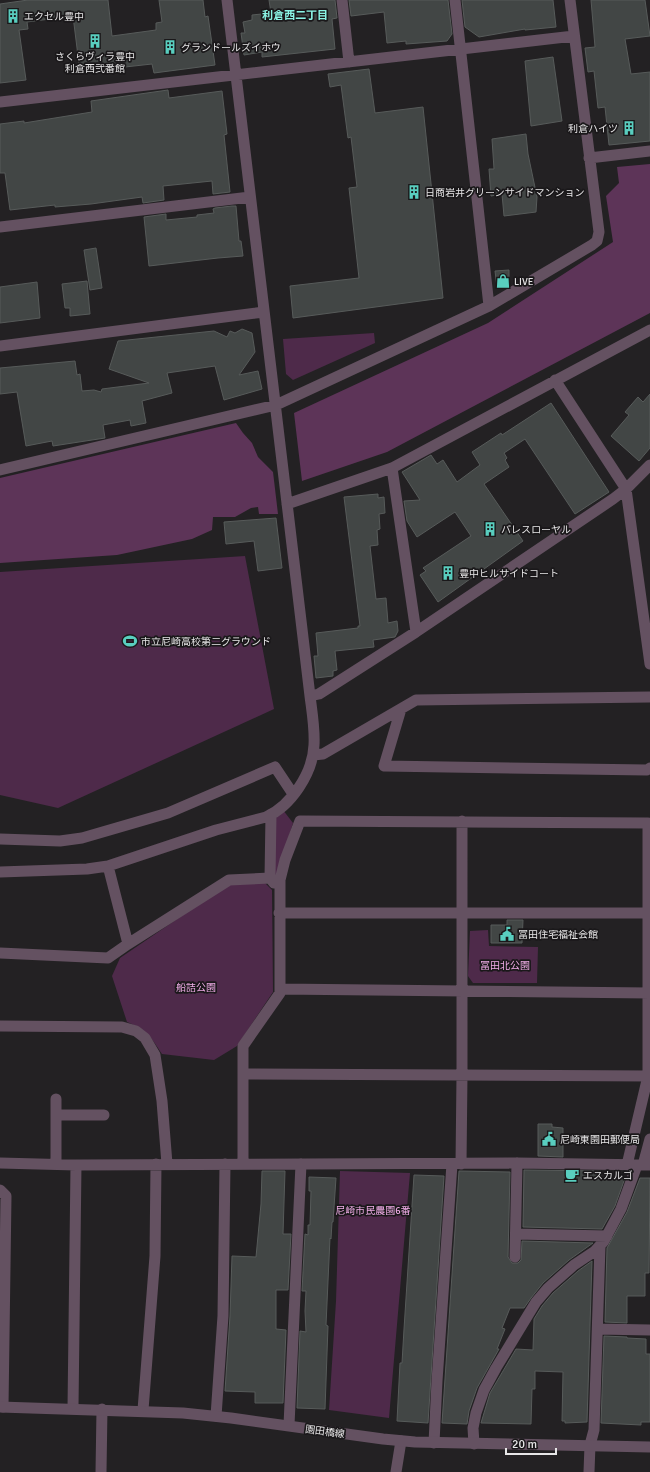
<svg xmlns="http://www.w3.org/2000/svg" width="650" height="1472" font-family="Signika,'Noto Sans JP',sans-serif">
  <rect width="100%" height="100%" fill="#232123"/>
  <path fill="#4e2a4a" d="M374,333L375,343L293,380L286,374L283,339Z
    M245,556L274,709L58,808L0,795V572Z
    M283,810L293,823L277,875L275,876V817Z
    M264,882L272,890L273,992L237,1046L214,1060L162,1054C151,1037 147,1030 127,1022L112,976L120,958L230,883Z
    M488,930L489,946L538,947L537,983H473L468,976L470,931Z
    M340,1171L410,1173L389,1418L329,1410L336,1301Z"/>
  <path fill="#5d3458" d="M650,164V313L387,452L302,481L294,413L488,323L613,242L606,196L619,183L617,167Z
    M236,423L243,433L252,443L258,457L273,472L278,514H259L258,507L251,508L235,517H213L212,530L192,539L117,555L0,563V478Z"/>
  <path fill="#424645" stroke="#575b5a" d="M28,0H108L112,36L156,30V23L162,22L159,0H203L205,17L208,16L215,65L154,73L152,64L80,72L73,16L27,22L28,29L19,30L26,80L0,83V4Z
    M269,0H335L337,18L332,19L335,49L262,57V52L244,55L241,33H245L243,22L252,20V15L271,13Z
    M349,0H448L452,34L447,41L406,44V41L387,43L384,12L351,16Z
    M462,0H553L556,27L525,30V29L479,37L465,27Z
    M591,0H645L650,36L625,39L631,74L650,72V141L609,145L605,107L598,108L594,71L588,72L585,48L595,47Z
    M553,57L562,121L531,126L525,61Z
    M369,69L375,113L423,107L443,298L293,318L290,286L359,278L349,188L357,187L351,137L348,138L341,85L330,87L328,74Z
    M168,90L169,98L222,91L227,134L224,135L230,192L213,194L212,181L163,186L164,200L143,203L142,197L91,204L55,207V205L10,210L5,173H0V124L24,121V123L92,112L91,101Z
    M526,134L528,154L537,197L536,212L504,216L502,194L491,196L489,169H494L492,139Z
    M232,206H236L239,241H241L243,256L218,258L149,266L144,217L166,214V220L197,217V215L214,213L213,209L215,208Z
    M96,248L102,288L90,290L84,250Z
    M509,270V286L497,287L495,271Z
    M87,281L90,314L70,316V308H65L62,284Z
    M37,282L40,318L0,323V287Z
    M242,329L252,333L255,352L239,375L258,371L262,389L224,400L215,366L167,373L172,393L142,401L146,423L131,426L130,420L103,425L105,438L53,446L52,441L26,446L17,392L0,394V368L75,361L77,375L80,374L82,391L94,390L101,392L102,389L149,383L109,369L118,341L214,331L227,337L230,331L235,333Z
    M650,394V448L639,461L611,436L629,415L625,412L638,397L643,402Z
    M551,403L609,492L575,514L525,439L504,453L507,458L505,460L509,467L484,484L523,541L438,602L420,575L426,571L423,568L471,536L455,512L417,537L407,521L404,501L420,500L402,472L431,455L437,464L443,460L457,482L480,465L472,452L501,433L502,435Z
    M378,494V498L384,497L385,513L379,514L380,529L377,530L378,545L370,546L376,599L386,598L388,623L397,621L398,631L395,637L373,640L374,647L335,651L337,670L333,671V676L316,678L314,656H318L316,633L358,628V626H360L344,497Z
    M276,518L282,568L258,571L254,541L226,544L224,522Z
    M507,920H523L522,943H491V925H507Z
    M538,1124H552V1127L563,1128V1157L538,1156Z
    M524,1170L601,1171V1178H625L615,1206L602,1229L523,1227Z
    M262,1171H285L283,1234H291L288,1290H276V1329L286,1330L283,1403H255V1392L225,1391L230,1316L232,1256L256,1257L261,1204Z
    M459,1171L510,1172L508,1257L512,1263H518L521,1260L522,1241L593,1243L569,1260L543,1283L531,1298L524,1308H510L502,1328L505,1329L497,1349H499L477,1388L469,1411L467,1424L442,1423Z
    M414,1175L444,1176L428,1423L397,1421L400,1363H402L404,1329Z
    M309,1177L336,1178L333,1222H332L331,1239L330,1238L326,1325L328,1326L325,1409L297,1408L300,1331L306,1332L305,1311L306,1291H302L305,1234L308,1235V1225H310L311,1191H309Z
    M640,1178H650L649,1273H645V1296H627V1323L605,1322L607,1248L627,1212Z
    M592,1261L587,1422L565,1423V1421H562L563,1372L535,1371V1389H532L531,1424L481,1423L490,1393L516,1349L533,1350L534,1319L542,1306L553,1293L578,1271Z
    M604,1336L627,1337V1338L646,1339V1354H650V1422H641V1425L601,1423Z"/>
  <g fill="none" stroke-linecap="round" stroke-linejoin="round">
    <path stroke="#645161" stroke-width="11" d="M342,0L349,62
      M455,0L489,306
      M0,102L574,36
      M589,158L650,151
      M0,227L250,197
      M0,346L264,312
      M555,380L626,489L650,664
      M392,468L416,632
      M0,470L276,405L489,306L592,245L597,241L599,232L570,0
      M287,504L392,468L650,330
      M310,696L319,694L416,632L613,499L626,489L650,465
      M401,709L384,766L647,770L650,768
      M313,755L323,754L416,700L650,697
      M271,814L270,878L274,883
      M0,839L60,841L82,838L168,813L275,767L293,794
      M0,872L87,869L108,866L216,830L266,817C291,806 313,773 314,745C315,729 312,712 310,696L227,0
      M279,913H650
      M128,944L229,880L270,878
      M0,953L108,958L128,944L108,866
      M280,989L650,993
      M0,1026L122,1027L136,1031L145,1038L155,1055L162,1101L167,1164
      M243,1074L650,1076
      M56,1099V1164
      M56,1115H104
      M0,1163L76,1165L517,1163L650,1165
      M243,1164V1046L280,993V880L285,860L300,821L648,823V1076L627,1165
      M461,1164L462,1075V821
      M643,1165L650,1139
      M0,1190L6,1196L3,1407
      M516,1234L607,1236
      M515,1257L517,1163
      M598,1329L650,1330
      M73,1408L76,1165
      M143,1410L155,1256L156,1164
      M216,1416L223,1316L225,1164
      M289,1425L301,1164
      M434,1443L437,1381L452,1164
      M474,1444L473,1428L476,1413L484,1390L496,1368L536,1302L548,1288L574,1265L595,1251L604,1241L621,1209L637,1165
      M101,1472L102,1409
      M396,1472L401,1441
      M589,1472L590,1445L594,1430L600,1246"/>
    <path stroke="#645161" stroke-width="11" d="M0,1407L183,1413L231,1418L383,1439L415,1442L650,1447"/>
  </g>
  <defs>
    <symbol id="building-bare" viewBox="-9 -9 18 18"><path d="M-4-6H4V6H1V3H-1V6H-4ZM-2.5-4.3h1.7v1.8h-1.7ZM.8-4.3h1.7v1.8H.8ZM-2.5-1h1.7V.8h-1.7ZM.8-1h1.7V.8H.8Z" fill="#59cebf" stroke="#1a181a" stroke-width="2.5" paint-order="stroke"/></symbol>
    <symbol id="shop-bare" viewBox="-9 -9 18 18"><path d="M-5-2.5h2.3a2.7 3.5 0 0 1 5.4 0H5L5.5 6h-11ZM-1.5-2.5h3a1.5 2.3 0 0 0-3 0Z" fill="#59cebf" stroke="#1a181a" stroke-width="2.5" paint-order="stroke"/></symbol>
    <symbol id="stadium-bare" viewBox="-9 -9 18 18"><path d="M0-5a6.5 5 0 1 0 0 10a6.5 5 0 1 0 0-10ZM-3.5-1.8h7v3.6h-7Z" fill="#59cebf" stroke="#1a181a" stroke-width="2.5" paint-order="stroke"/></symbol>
    <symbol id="civic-bare" viewBox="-9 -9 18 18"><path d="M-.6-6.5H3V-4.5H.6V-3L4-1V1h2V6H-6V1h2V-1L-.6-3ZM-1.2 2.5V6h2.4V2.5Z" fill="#59cebf" stroke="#1a181a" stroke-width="2.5" paint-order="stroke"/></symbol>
    <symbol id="cafe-bare" viewBox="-9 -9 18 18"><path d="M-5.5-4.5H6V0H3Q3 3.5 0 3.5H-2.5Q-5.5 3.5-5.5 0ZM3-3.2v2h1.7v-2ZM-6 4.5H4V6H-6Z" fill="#59cebf" stroke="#1a181a" stroke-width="2.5" paint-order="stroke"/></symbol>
  </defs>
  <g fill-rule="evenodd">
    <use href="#building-bare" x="3" y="6" width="20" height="20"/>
    <use href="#building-bare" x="85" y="31" width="20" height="20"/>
    <use href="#building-bare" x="160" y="37" width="20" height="20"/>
    <use href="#building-bare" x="619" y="118" width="20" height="20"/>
    <use href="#building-bare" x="404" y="182" width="20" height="20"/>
    <use href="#shop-bare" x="493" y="271" width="20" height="20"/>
    <use href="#building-bare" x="480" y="519" width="20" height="20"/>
    <use href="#building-bare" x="438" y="563" width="20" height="20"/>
    <use href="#stadium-bare" x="120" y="631" width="20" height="20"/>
    <use href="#civic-bare" x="497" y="924" width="20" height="20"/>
    <use href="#civic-bare" x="539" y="1129" width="20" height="20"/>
    <use href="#cafe-bare" x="562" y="1165" width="20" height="20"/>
  </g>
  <g text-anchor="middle" stroke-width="3.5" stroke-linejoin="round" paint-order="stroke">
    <g font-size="10" fill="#e7e6e7" stroke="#1a181a" text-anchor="start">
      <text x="24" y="20">エクセル豊中</text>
      <text x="181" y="51">グランドールズイホウ</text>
      <text x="95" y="60" text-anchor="middle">さくらヴィラ豊中<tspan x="95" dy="12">利倉西弐番館</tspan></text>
      <text x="618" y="132" text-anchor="end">利倉ハイツ</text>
      <text x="425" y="196">日商岩井グリーンサイドマンション</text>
      <text x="514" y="285">LIVE</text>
      <text x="501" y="533">パレスローヤル</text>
      <text x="459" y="577">豊中ヒルサイドコート</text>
      <text x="141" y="645">市立尼崎高校第二グラウンド</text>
      <text x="518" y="938">冨田住宅福祉会館</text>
      <text x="560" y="1143">尼崎東園田郵便局</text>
      <text x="583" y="1179">エスカルゴ</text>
    </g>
    <g font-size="10" fill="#f0ace7" stroke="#1a181a">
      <text x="505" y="969">冨田北公園</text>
      <text x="196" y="991">船詰公園</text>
      <text x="373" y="1214">尼崎市民農園6番</text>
    </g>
    <g font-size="10" fill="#e7e6e7" stroke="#1a181a">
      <text transform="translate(325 1431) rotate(8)" y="4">園田橋線</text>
    </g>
    <g font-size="11" font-weight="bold" fill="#8bf4e5" stroke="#1a181a">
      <text x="295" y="19">利倉西二丁目</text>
    </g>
  </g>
  <path d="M506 1448v6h50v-6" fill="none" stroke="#e7e6e7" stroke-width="2"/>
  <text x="512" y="1448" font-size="12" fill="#e7e6e7" stroke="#1a181a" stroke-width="3" paint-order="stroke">20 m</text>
</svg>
